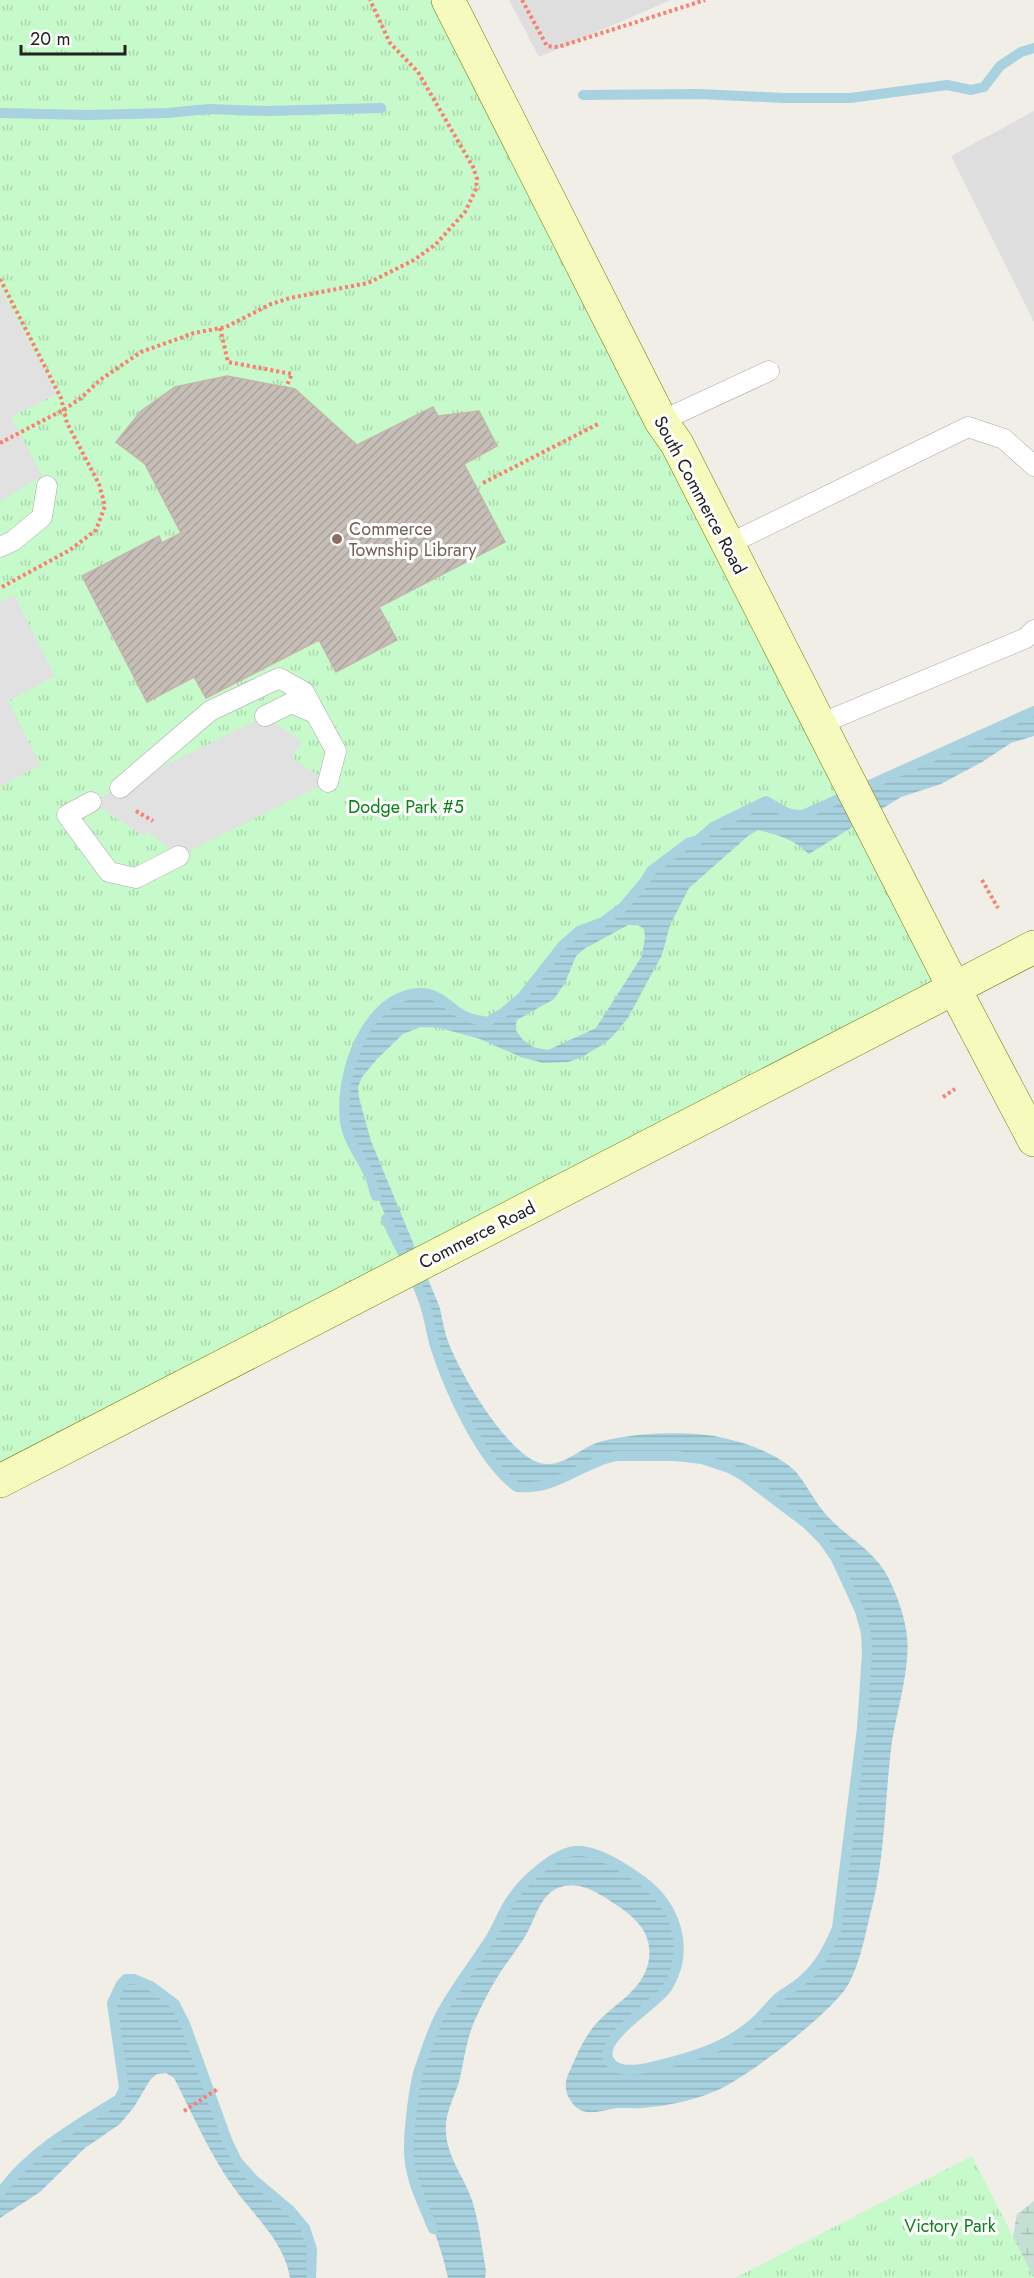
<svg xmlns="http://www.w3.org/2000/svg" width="1034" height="2278" font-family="Jost,sans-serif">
  <defs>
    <pattern id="wetland-marsh" width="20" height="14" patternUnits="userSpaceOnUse" patternTransform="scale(1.5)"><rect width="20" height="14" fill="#c4dfd3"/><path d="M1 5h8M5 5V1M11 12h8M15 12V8" fill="none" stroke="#a8bfb5"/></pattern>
    <pattern id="park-tufts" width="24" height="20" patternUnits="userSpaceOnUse" patternTransform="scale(1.5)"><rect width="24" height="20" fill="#c6faca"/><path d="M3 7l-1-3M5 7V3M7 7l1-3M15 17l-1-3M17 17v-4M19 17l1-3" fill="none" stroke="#aad6ad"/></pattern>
    <pattern id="water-rules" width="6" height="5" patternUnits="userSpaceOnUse" patternTransform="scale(1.5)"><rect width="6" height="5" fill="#a8d2df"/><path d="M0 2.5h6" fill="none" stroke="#90b4bf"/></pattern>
    <pattern id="building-hatch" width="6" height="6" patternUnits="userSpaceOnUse" patternTransform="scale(1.5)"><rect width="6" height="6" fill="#c6beb7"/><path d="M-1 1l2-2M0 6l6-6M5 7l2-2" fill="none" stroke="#aaa39d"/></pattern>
  </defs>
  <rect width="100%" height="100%" fill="#f1eee8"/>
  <path fill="#dfdede" d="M509,0H671L539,57Z
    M1034,111V322L951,156Z"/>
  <path fill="url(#wetland-marsh)" d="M1034,2201V2278L1010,2252L1017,2214Z"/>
  <path fill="url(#park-tufts)" d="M0,0H441L947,987L0,1473Z
    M972,2156L1034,2278H735Z"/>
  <path fill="#e1e1e1" d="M0,287L57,394L11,417L42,476L0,501Z
    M14,595L55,676L8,701L41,765L0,787V602Z
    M265,716L302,742L291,757L328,782L179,856L148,832L144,836L91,802Z"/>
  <path fill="url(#water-rules)" fill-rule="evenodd" d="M1034,711V736L1011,743L982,762L941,784L901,797L809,854C794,839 777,835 758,830L748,836L689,888L670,925L662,955L645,986L628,1018L612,1037L602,1045L580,1058L568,1062L543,1063L521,1057L480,1039L440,1028L421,1027L403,1034L377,1059L362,1077L358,1087L359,1098L371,1141L440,1308C442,1318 444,1329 447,1339C459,1372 504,1449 537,1462C559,1470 575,1452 594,1444C621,1434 668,1432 697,1434C727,1436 771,1449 793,1469C802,1477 814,1500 823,1511C843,1536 873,1548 888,1577C897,1595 905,1617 907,1636C911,1667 895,1717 891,1749C885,1800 885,1853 873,1903C866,1929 862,1959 849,1983C835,2011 743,2081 713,2092C692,2101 665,2106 642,2108C632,2109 621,2107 611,2109C593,2113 578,2117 568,2096C563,2084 567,2077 572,2066C577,2054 583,2041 591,2030C609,2005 644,1993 649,1959C652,1935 639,1921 621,1908C604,1897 585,1882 564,1886C541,1891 537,1915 527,1933C519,1948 507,1961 498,1976C489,1990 481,2007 474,2022C466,2041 464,2062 459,2082C454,2098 444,2116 446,2132C447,2157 464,2177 472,2200C479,2222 482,2247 486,2271L485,2278H448C444,2260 439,2243 432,2226C421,2199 407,2175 409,2144C410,2124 413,2088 420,2069C432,2033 445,2005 466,1972C473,1960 484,1950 491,1937C498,1925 503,1910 511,1899C532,1873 565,1840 601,1857C629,1870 671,1894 678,1927C680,1937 678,1945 677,1954C676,1967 673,1979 666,1990C655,2005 580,2051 618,2068C630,2074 648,2068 660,2065C690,2057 725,2047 749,2027C761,2018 769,2006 780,1997C812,1972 821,1967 837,1928L862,1728L867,1653L866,1633L860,1611L835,1557L823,1540L807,1525L745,1477L729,1468L702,1459L675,1456H616C582,1462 557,1491 517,1487C481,1462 448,1388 436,1347C429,1325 425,1303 416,1282C411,1269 404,1257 398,1245C388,1223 379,1200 370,1178C365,1165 356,1154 351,1142C336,1105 349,1061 367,1028C378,1009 399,993 422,993C438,993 448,1007 461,1014C468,1019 479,1020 487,1022L503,1013L522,997L562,946L579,931L603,922L623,907L645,881L651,871L688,843L698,840L713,827L766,801C779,808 790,818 805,814ZM628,925H638L644,929L645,937L642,956L596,1028L548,1050L533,1047L523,1040L515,1029L517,1020L554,999L565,983L576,956L584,949Z
    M126,1979H134L151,1986L175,2004L185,2024L227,2140L237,2161L253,2179L290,2210L305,2228L312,2249L311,2278H290C284,2241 255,2217 234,2188C210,2155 193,2115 174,2078L166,2073L157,2074L150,2080L134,2107L120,2124L85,2148L40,2192L0,2218V2193C30,2151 76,2126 119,2099L124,2088L112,2003L121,1984Z"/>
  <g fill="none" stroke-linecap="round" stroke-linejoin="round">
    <path stroke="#a8d2df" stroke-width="10" d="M583,95L698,94L784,98H850L947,85L971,90L984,87L1000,66L1021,52L1034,48
      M0,113L88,115L167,113L209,109L266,111L381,108
      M376,1196C374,1191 373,1185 371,1179C363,1159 348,1143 345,1121C339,1075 366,994 421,993C438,993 448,1006 461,1014C468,1019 479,1020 487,1022L503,1013L522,997L562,946L579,931L603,922L623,907L645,881L651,871L688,843L698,840L713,827L766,801C779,808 790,818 805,814L1034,711
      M386,1219C399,1247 414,1273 424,1302C429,1316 431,1332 435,1346C448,1387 481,1462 517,1487C557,1491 582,1462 616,1456H675L702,1459L729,1468L745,1477L807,1524L823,1540L835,1557L860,1611L866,1633L867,1653L862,1728L837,1928C829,1947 820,1965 804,1979C797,1986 787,1991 779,1997C769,2006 761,2018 750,2026C723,2049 685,2059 651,2067C638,2070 616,2074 609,2060C597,2038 656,2005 667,1988C691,1950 676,1905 641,1880C624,1868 603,1854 582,1851C557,1848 521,1883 509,1903C502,1914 497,1928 490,1939C474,1964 456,1986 442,2012C432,2029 426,2051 419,2070C414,2085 409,2129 409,2146C408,2177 422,2201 433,2229
      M0,2193C30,2151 76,2126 119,2099L124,2088L112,2003L121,1984L126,1979H134L151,1986L175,2004L185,2024L227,2140L237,2161L253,2179L290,2210L305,2228L312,2249L311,2278"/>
  </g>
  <path fill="url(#building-hatch)" stroke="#c3b5aa" stroke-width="1.5" d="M227,376L295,389L357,445L433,407L438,416L479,411L497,446L464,464L505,542L379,607L397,640L336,672L319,640L206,698L194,677L147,702L82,576L159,536L162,543L181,533L145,464L116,442L141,411L175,387Z"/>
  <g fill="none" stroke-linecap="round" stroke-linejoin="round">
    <defs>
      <path id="lane" d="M661,421L769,371
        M727,545L968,427L1004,439L1034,466
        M0,547L13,541L42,517L47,486
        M265,716L291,703L315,713
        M820,724L1026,638L1034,630
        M120,788L210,711L279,678L304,692L336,751L328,782
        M91,802L67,815L109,872L136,878L179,856"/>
      <path id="secondary" d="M448,0L661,421L677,444L954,988L1034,1140
        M0,1481L1034,947"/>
    </defs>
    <use href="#lane" stroke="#a8a8a8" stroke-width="21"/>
    <use href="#secondary" stroke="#6e7c04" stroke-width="34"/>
    <path stroke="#fb7e6f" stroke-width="4" stroke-dasharray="3 3" stroke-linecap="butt" d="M522,0L547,46L558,47L705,0
      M0,279L61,398L67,423L99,484L105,506L96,530L70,550L0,588
      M220,328L228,362L292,374L286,387
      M0,443L65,409L81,398L100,380L141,352L194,333L226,327L271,304L290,298L368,283L414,260L436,244L465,212L476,189L477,179L473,167L418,72L390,43L370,0
      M483,483L598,424
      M136,811L153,821
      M982,880L998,908
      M943,1097L955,1089
      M184,2111L219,2088"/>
    <use href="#lane" stroke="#fff" stroke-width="20"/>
    <use href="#secondary" stroke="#f7fabd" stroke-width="33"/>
  </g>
  <circle fill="#8d6e63" stroke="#fff" stroke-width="2" cx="337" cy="539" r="6"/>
  <g text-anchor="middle" stroke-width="6" stroke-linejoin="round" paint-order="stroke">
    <g font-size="18" fill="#212121" stroke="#fff">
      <text transform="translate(700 495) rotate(62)" y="6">South Commerce Road</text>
      <text transform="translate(477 1235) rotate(-27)" y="6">Commerce Road</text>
    </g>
    <g font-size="18" fill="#785e54" stroke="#fff" text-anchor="start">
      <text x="349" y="535">Commerce<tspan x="349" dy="21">Township Library</tspan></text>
    </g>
    <g font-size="18" fill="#0b8316" stroke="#fff">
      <text x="406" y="813">Dodge Park #5</text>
      <text x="950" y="2232">Victory Park</text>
    </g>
  </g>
  <path d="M21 45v9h104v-9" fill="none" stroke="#212121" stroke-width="3"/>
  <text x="30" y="45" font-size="18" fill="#212121" stroke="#ffffff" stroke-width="4.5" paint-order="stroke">20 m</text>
</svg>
